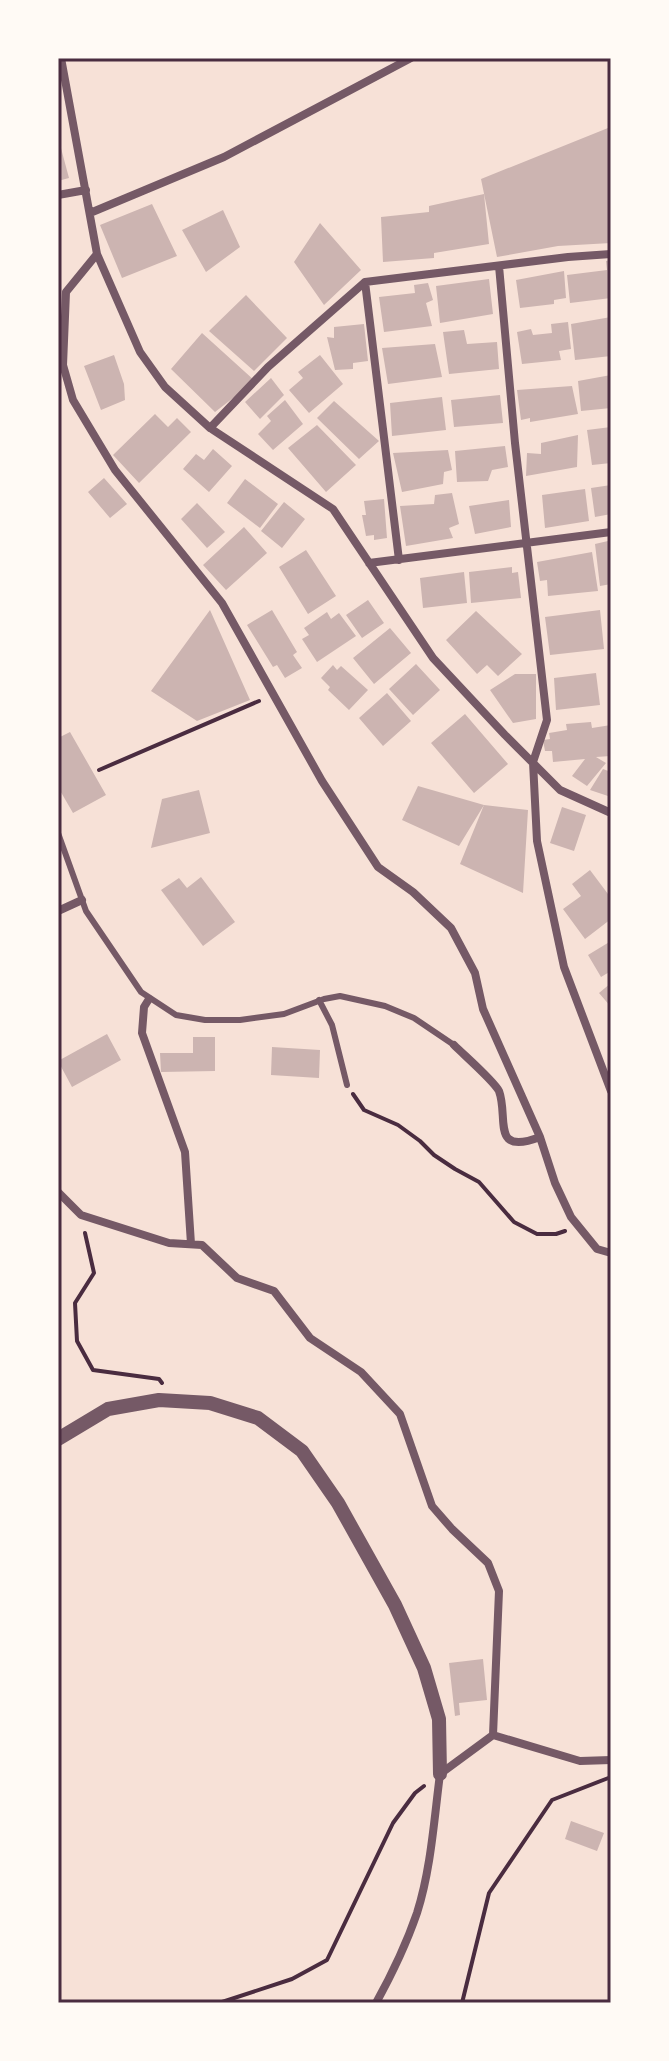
<svg xmlns="http://www.w3.org/2000/svg" width="669" height="2061" font-family="Signika,sans-serif">
  <rect width="100%" height="100%" fill="#f7e1d7"/>
  <path fill="#ccb4b1" d="M608,128L611,145V243L558,246L497,257L481,179Z
    M58,137L69,178L58,181Z
    M484,194L489,244L434,253V258L383,262L381,217L429,212V206Z
    M152,204L177,256L122,278L100,225Z
    M223,210L240,247L206,272L182,230Z
    M320,223L361,270L324,305L294,262Z
    M611,260V298L570,303L567,275L607,270L606,261Z
    M564,271L566,298L554,300V304L520,308L516,280Z
    M489,279L493,314L440,323L436,286Z
    M428,283L433,300L426,303L432,326L384,332L379,297L415,293L414,285Z
    M246,295L287,338L254,371L209,331Z
    M611,317V356L575,360L571,324Z
    M568,322L571,349L559,351L561,360L522,364L517,332L531,329L533,335L552,333L551,324Z
    M364,324L368,361L353,363V369L335,370L327,337L334,338V327Z
    M464,330L467,344L497,342L499,369L449,374L443,332Z
    M202,333L255,381L215,412L171,369Z
    M435,344L442,377L388,384L382,348Z
    M114,355L124,384L125,400L101,410L84,366Z
    M320,355L343,384L309,413L289,390L303,378L298,372Z
    M611,375V408L581,411L578,381Z
    M271,378L284,395L260,419L245,402Z
    M572,386L578,414L530,422V418L521,420L517,390Z
    M500,395L503,423L454,427L451,400Z
    M442,397L446,430L392,436L390,403Z
    M285,400L303,424L273,450L258,434L271,421L267,416Z
    M334,401L379,441L359,459L317,418Z
    M155,414L168,427L177,418L191,432L139,483L113,455Z
    M317,425L356,465L326,492L288,448Z
    M611,427V463L592,465L587,430Z
    M578,435L577,467L526,476L527,453L541,454V443Z
    M505,446L508,467L492,470L488,481L457,482L455,451Z
    M213,449L232,466L209,492L183,469L196,454L204,460Z
    M448,450L452,470L444,472L443,484L402,492L393,453Z
    M104,478L127,504L110,518L88,492Z
    M245,479L278,504L260,528L227,503Z
    M611,485V514L595,517L591,488Z
    M585,489L589,521L545,528L542,495Z
    M452,493L459,524L449,528L453,538L406,546L400,506L434,504L435,495Z
    M384,499L387,538L374,540V535L366,536L362,515H366L364,501Z
    M509,500L511,527L475,534L469,506Z
    M284,502L305,519L282,548L261,531Z
    M197,503L225,532L207,548L181,519Z
    M244,527L267,553L226,590L203,565Z
    M608,541L611,557V584L600,586L595,544Z
    M306,550L336,596L308,614L279,567Z
    M592,552L598,591L548,596L547,580L540,581L537,562Z
    M512,567V573L518,572L521,598L471,603L469,572Z
    M464,572L467,603L423,608L420,578Z
    M368,600L384,623L362,638L346,615Z
    M210,610L250,700L197,721L151,691Z
    M272,610L297,652L293,655L302,668L285,678L277,665L273,667L247,625Z
    M600,610L604,649L550,655L545,617Z
    M476,611L522,654L498,676L487,665L477,674L446,640Z
    M327,612L331,619L339,613L356,636L317,662L302,639L309,635L304,628Z
    M390,628L411,653L374,684L353,658Z
    M416,664L440,690L413,715L389,689Z
    M333,665L337,670L341,666L368,690L349,710L328,690L330,687L321,678Z
    M596,673L600,705L556,710L554,678Z
    M515,674H536V719L513,723L490,690Z
    M387,693L411,721L383,746L359,718Z
    M465,714L508,764L474,793L431,743Z
    M591,722L592,728L611,725V756L596,757L606,763L587,786L572,776L585,759L553,762L552,751H545L543,740L550,739L549,733L567,730L566,724Z
    M70,732L106,795L73,813L58,787V738Z
    M603,769L611,772V797L590,790Z
    M418,786L484,805L459,846L402,820Z
    M199,790L210,833L151,848L162,799Z
    M484,805L528,810L523,893L460,864Z
    M562,807L586,815L574,851L550,843Z
    M590,870L611,898V919L585,939L563,909L581,896L572,884Z
    M201,877L235,922L203,946L161,890L179,878L187,888Z
    M611,941V971L601,977L588,955Z
    M611,983V1007L599,993Z
    M107,1034L121,1060L72,1087L58,1061Z
    M193,1037H215V1071L161,1072L160,1053H193Z
    M272,1047L320,1050L319,1078L271,1075Z
    M483,1659L487,1700L459,1703L460,1715L455,1716L449,1663Z
    M571,1821L604,1833L597,1851L565,1839Z"/>
  <g fill="none" stroke-linecap="round" stroke-linejoin="round">
    <path stroke="#4a2c40" stroke-width="4" d="M99,770L259,701
      M353,1094L364,1110L398,1125L420,1141L434,1155L455,1169L479,1182L514,1222L537,1234H556L565,1231
      M85,1233L94,1273L75,1303L77,1341L93,1370L159,1379L162,1383
      M219,2003L292,1979L327,1960L393,1823L415,1793L424,1786
      M462,2003L489,1893L552,1800L611,1777"/>
    <path stroke="#755966" stroke-width="6" d="M58,833L86,911L141,992L176,1015L205,1020H240L284,1014L324,999L340,996L385,1006L414,1018L454,1045
      M319,1000L332,1025L347,1085"/>
    <path stroke="#755966" stroke-width="8" d="M61,58L97,254L140,352L165,387L210,428L333,509L433,658L505,735L560,790L611,813
      M58,195L86,190
      M90,213L224,157L411,58
      M97,254L66,292L63,365L73,400L115,470L222,603L322,781L378,867L413,892L451,928L475,973L483,1009L540,1137L555,1183L571,1217L597,1249L611,1253
      M499,266L515,443L547,720L533,762L537,841L564,967L611,1091
      M365,282L399,560
      M210,428L268,367L365,282L568,257L611,254
      M369,563L611,532
      M58,911L82,900
      M149,999L144,1007L142,1033L185,1152L191,1244
      M454,1045C464,1055 494,1081 499,1091C509,1118 490,1156 540,1137
      M58,1192L81,1215L169,1243L202,1245L237,1278L274,1291L310,1338L361,1372L400,1414L432,1506L452,1529L488,1563L499,1591L493,1735
      M493,1735L580,1761L611,1760
      M376,2003C392,1974 406,1945 417,1913C431,1869 434,1820 440,1774L493,1735"/>
    <path stroke="#755966" stroke-width="14" d="M58,1439L108,1409L159,1400L210,1403L258,1418L302,1451L338,1503L395,1605L424,1668L439,1719L440,1774"/>
  </g>
  <rect width="669" height="2061" fill="none" stroke="#fffaf5" stroke-width="120"/>
  <rect x="60" y="60" width="549" height="1941" fill="none" stroke="#4a2c40" stroke-width="3"/>
</svg>
